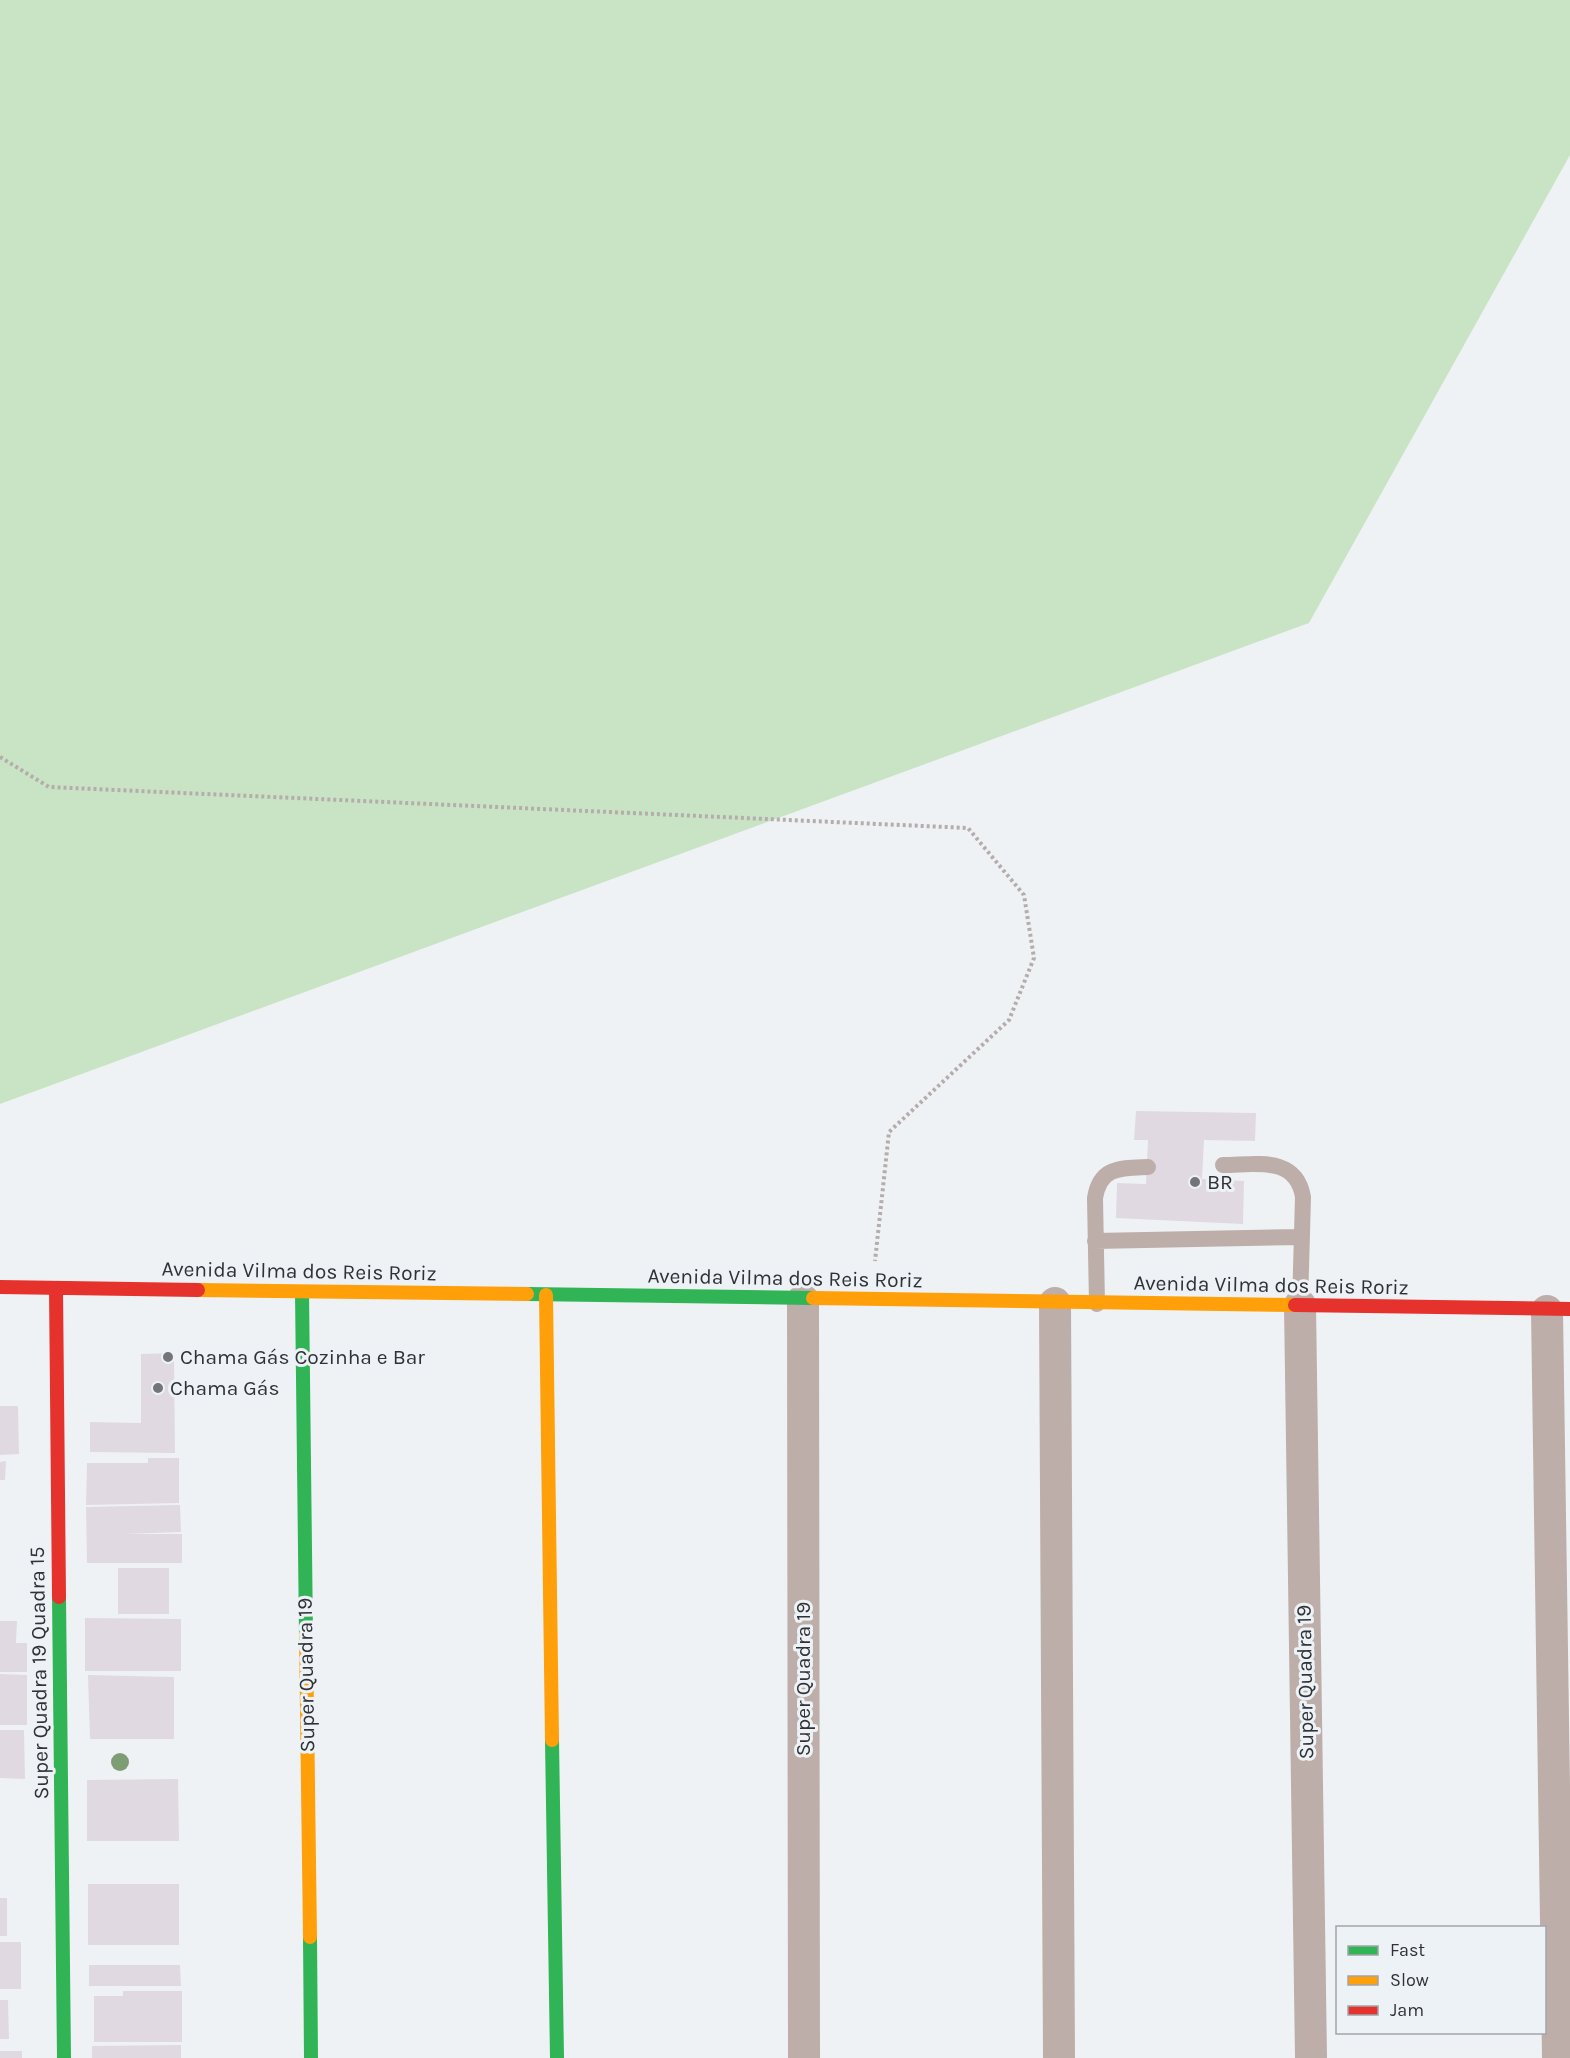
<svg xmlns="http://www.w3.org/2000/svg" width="1570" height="2058" font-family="Karla,sans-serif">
  <rect width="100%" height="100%" fill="#eff2f5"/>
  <path fill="#c9e4c5" d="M0,0H1570V155L1309,623L0,1104Z"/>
  <path fill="#e1d9e1" d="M1136,1111L1256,1113L1255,1141L1204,1140L1202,1179L1244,1181L1243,1224L1116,1218L1117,1183L1146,1184L1148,1140H1134Z
    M174,1353L175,1453L90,1452V1422L141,1423V1354Z
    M0,1406H18L19,1454L0,1455Z
    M148,1458H179V1503L86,1505L87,1463H148Z
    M6,1461L5,1480H0V1462Z
    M180,1505L181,1532L124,1534H182V1563H87L86,1507Z
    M118,1568H169V1614H118Z
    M85,1618L181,1619V1671H85Z
    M0,1621H17L16,1643H27V1672H0Z
    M0,1674L27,1675V1725H0Z
    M88,1675L174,1677V1739H90Z
    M0,1730H24L25,1779L0,1778Z
    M178,1779L179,1841H87V1780Z
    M88,1884H179V1945H88Z
    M0,1898H7V1936H0Z
    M0,1942H21V1989H0Z
    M89,1965H180L181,1986H89Z
    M123,1991H182V2042H94V1996H123Z
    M0,2000H8L9,2039H0Z
    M181,2045V2058H92V2046Z
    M0,2051H22V2058H0Z"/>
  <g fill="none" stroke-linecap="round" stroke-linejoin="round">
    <path stroke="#b5adac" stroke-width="4" stroke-dasharray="3 3" stroke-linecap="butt" d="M0,757L49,787L968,828L1024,895L1034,958L1009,1020L889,1132L875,1261"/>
    <path stroke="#bdaeaa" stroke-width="16" d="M1223,1165C1255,1165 1296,1155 1303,1197L1300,1305
      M1095,1241L1302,1237
      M1097,1304L1095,1198C1100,1166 1122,1168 1148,1167"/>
    <path stroke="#bdaeaa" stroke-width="32" d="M803,1300L804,2058
      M1055,1303L1059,2058
      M1300,1305L1311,2058
      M1547,1311L1558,2058"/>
    <path stroke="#30b455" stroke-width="14" d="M302,1292L306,1635
      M527,1294L813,1298
      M59,1597L64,2058
      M552,1740L557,2058
      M310,1937L311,2058"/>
    <path stroke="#ff9f0a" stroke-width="14" d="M198,1290L527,1294
      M546,1295L552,1740
      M813,1298L1295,1305
      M306,1635L310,1937"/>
    <path stroke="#e5322d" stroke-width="14" d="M0,1287L198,1290
      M56,1288L59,1597
      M1295,1305L1570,1309"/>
  </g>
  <circle fill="#7e9d75" cx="120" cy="1762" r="9"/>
  <g fill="#737578" stroke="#edf2f7" stroke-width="2">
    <circle cx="1195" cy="1182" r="6"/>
    <circle cx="168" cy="1357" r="6"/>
    <circle cx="158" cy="1388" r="6"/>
  </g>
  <g text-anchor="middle" stroke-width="6" stroke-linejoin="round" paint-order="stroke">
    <g font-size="21" fill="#303234" stroke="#edf2f7" text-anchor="start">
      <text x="1207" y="1189">BR</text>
      <text x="180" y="1364">Chama Gás Cozinha e Bar</text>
      <text x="170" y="1395">Chama Gás</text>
    </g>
    <g font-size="21" fill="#303234" stroke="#edf2f7">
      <text transform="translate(299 1271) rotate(1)" y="7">Avenida Vilma dos Reis Roriz</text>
      <text transform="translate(785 1278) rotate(1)" y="7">Avenida Vilma dos Reis Roriz</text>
      <text transform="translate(1271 1285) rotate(1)" y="7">Avenida Vilma dos Reis Roriz</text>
      <text transform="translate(39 1673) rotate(-91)" y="7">Super Quadra 19 Quadra 15</text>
      <text transform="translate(306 1675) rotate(-91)" y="7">Super Quadra 19</text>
      <text transform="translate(803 1679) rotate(-90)" y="7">Super Quadra 19</text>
      <text transform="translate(1305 1682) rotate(-91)" y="7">Super Quadra 19</text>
    </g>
  </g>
  <rect x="1336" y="1926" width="210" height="108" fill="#edf2f7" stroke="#a1a5a9" stroke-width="1.5"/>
  <rect x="1348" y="1946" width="30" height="9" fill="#30b455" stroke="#a1a5a9" stroke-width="1.5"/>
  <text x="1390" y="1956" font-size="18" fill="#303234">Fast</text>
  <rect x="1348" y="1976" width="30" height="9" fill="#ff9f0a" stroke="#a1a5a9" stroke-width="1.5"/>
  <text x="1390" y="1986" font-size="18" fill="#303234">Slow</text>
  <rect x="1348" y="2006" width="30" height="9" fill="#e5322d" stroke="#a1a5a9" stroke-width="1.5"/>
  <text x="1390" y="2016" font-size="18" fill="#303234">Jam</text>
</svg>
